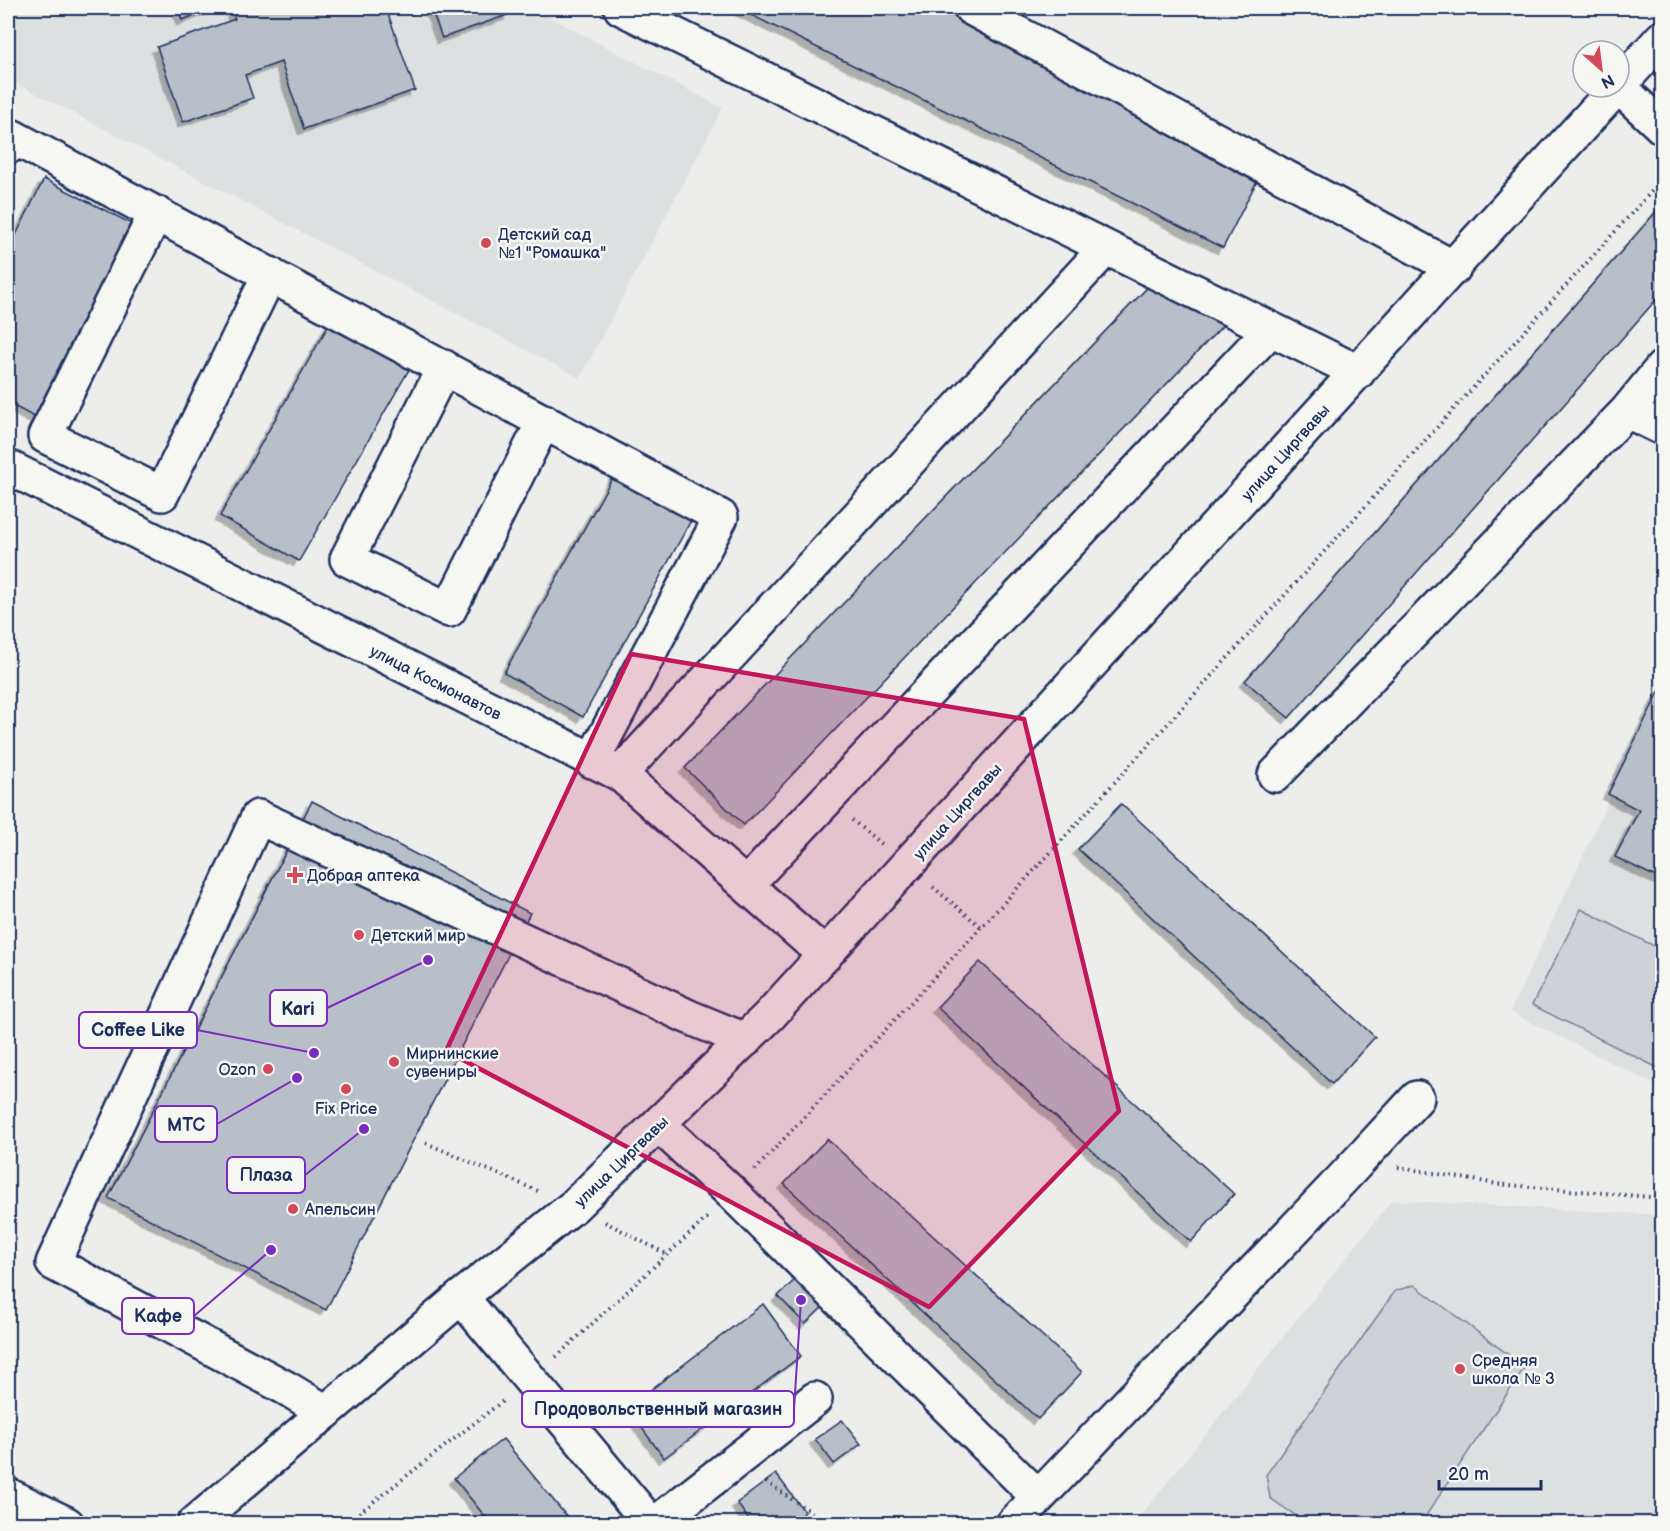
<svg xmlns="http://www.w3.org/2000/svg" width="1670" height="1531" font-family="'Balsamiq Sans',sans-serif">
  <defs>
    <filter id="shadow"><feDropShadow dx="-5.5" dy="5.5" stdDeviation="0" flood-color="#0004"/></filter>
  </defs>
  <rect width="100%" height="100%" fill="#edeeec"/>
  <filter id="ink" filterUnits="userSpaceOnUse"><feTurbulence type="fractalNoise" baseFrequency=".0167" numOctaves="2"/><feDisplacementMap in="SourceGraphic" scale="12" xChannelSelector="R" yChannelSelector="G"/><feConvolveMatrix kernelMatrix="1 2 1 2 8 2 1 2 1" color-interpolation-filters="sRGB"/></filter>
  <g filter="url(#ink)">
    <path fill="#dde0e1" d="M8,8H532L723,108L580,378L8,79Z
      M1662,686V1088L1510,1012Z
      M1392,1200L1662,1215V1523L1134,1524Z"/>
    <path fill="#ced2d7" stroke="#74809a" stroke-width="1.5" d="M1581,909L1662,950V1070L1532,1005Z
      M1414,1285L1525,1367L1421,1523H1307L1270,1498L1266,1475L1395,1291Z"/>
    <path fill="#b9bfc8" stroke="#1b2f5e" stroke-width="1.5" filter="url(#shadow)" d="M178,8H214L182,20Z
      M231,8H386L415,90L304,129L281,62L245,75L253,98L183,122L157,47L235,19Z
      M431,8H508L510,14L442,38Z
      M737,8H948L1265,165L1223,248Z
      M44,179L136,226L38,419L8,403V251Z
      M1662,205V293L1289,718L1245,681Z
      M1170,264L1228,320L744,825L685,768Z
      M331,321L411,366L299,561L220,516Z
      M615,473L694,515L583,717L504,673Z
      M1662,686V880L1615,857L1639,810L1608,794Z
      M312,801L530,913L326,1310L108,1198Z
      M1121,804L1375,1037L1332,1084L1078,849Z
      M980,962L1234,1194L1191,1242L937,1007Z
      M827,1139L1082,1372L1038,1419L784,1184Z
      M801,1274L828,1302L805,1324L778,1296Z
      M763,1304L801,1356L664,1458L627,1408Z
      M842,1420L861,1444L834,1464L815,1439Z
      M503,1439L573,1524H491L454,1478Z
      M776,1474L805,1512L789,1524H752L737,1503Z"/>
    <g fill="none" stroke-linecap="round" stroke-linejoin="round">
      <defs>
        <path id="minor" d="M621,8L1358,372
          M971,8L1454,268
          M1619,87L1662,127
          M8,147L13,137L721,517L592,761
          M156,213L45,436L162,494L270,274
          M444,367L347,559L449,610L544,421
          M1662,368L1627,411L1662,428
          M8,467L620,774L825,955
          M620,774L1106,248
          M1275,775L1627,411
          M746,885L1271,329
          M659,1125L733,1194L1038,1497
          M461,1297L651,1524
          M326,1412L286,1388L53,1263L258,817L689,1017L745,1040
          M8,1495L67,1524
          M655,1524L815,1399
          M1013,1524L1343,1178L1417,1098"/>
        <path id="major" d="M194,1524L461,1297L574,1206L769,1016L1662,38"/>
      </defs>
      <use href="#minor" stroke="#1b2f5e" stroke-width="38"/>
      <use href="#major" stroke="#1b2f5e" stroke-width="38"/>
      <path stroke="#1b2f5e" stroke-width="4" stroke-dasharray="1.5 4.5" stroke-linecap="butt" d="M852,820L881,844
        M933,887L981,927
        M426,1143L538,1191
        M1398,1167L1497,1184L1662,1198
        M755,1170L1053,850L1662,180
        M605,1222L668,1255
        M556,1357L709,1216
        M766,1482L829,1524
        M345,1524L504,1400"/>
      <use href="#minor" stroke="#f6f6f2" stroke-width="33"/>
      <use href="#major" stroke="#f6f6f2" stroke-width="33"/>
    </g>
  </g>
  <path fill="#c2185b" fill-opacity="0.2" stroke="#c2185b" stroke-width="4.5" stroke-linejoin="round" d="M631,654L1024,719L1119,1111L929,1307L446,1051Z"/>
  <g fill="#d1495b" stroke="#f6f6f2" stroke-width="2">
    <circle cx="486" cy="243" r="6"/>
    <path d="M292 866h6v6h6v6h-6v6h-6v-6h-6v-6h6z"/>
    <circle cx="359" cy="935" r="6"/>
    <circle cx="394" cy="1062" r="6"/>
    <circle cx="268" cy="1069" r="6"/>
    <circle cx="346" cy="1089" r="6"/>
    <circle cx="293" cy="1209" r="6"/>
    <circle cx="1460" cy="1369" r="6"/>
  </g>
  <g text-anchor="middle" stroke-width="5" stroke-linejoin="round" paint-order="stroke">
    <g font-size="16" fill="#1b2f5e" stroke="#f6f6f2" text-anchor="start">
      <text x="498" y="240">Детский сад<tspan x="498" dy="18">№1 "Ромашка"</tspan></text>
      <text x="307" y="881">Добрая аптека</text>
      <text x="371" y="941">Детский мир</text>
      <text x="406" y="1059">Мирнинские<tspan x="406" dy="18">сувениры</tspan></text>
      <text x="256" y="1075" text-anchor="end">Ozon</text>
      <text x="346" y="1114" text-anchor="middle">Fix Price</text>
      <text x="305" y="1215">Апельсин</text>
      <text x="1472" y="1366">Средняя<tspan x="1472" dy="18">школа № 3</tspan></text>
    </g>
    <g font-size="16" fill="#1b2f5e" stroke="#f6f6f2">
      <text transform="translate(1285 452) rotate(-48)" y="6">улица Циргвавы</text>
      <text transform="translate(436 682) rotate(27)" y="6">улица Космонавтов</text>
      <text transform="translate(957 811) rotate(-48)" y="6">улица Циргвавы</text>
      <text transform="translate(621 1161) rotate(-44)" y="6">улица Циргвавы</text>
    </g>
  </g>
  <path fill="none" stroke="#7b2cbf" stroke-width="2" d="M428 960L327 1008M314 1053L197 1030M297 1078L217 1124M364 1129L305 1175M271 1250L194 1316M801 1300L794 1409"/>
  <g fill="#7b2cbf" stroke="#f6f6f2" stroke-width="2">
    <circle cx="428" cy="960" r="6"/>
    <circle cx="314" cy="1053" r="6"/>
    <circle cx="297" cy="1078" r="6"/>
    <circle cx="364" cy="1129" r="6"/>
    <circle cx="271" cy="1250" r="6"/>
    <circle cx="801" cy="1300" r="6"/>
  </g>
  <g fill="#f6f6f2" stroke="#7b2cbf" stroke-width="2">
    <rect x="270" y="990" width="57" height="36" rx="6"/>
    <rect x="79" y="1012" width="118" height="36" rx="6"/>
    <rect x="155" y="1106" width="62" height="36" rx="6"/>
    <rect x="227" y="1157" width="78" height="36" rx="6"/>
    <rect x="122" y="1298" width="72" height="36" rx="6"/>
    <rect x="522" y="1391" width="272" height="36" rx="6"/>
  </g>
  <g font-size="18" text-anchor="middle" font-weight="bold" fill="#1b2f5e">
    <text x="298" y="1015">Kari</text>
    <text x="138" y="1036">Coffee Like</text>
    <text x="186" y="1131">МТС</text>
    <text x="266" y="1181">Плаза</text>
    <text x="158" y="1322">Кафе</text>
    <text x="658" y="1415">Продовольственный магазин</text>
  </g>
  <rect width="1670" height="1531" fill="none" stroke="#f6f6f2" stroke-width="30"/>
  <rect x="15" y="15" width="1640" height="1501" fill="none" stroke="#1b2f5e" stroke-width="2" filter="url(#ink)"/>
  <g transform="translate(1601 69) rotate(152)"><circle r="28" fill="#f6f6f2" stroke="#9ea6b7" stroke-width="1.5"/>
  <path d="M0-4.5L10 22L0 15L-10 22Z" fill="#d1495b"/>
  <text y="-9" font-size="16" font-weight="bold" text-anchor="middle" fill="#1b2f5e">N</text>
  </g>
  <path d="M1439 1480v9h102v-9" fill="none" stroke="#1b2f5e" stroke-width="3"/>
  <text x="1448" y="1480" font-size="18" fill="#1b2f5e" stroke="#f6f6f2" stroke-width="4.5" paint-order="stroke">20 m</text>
</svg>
